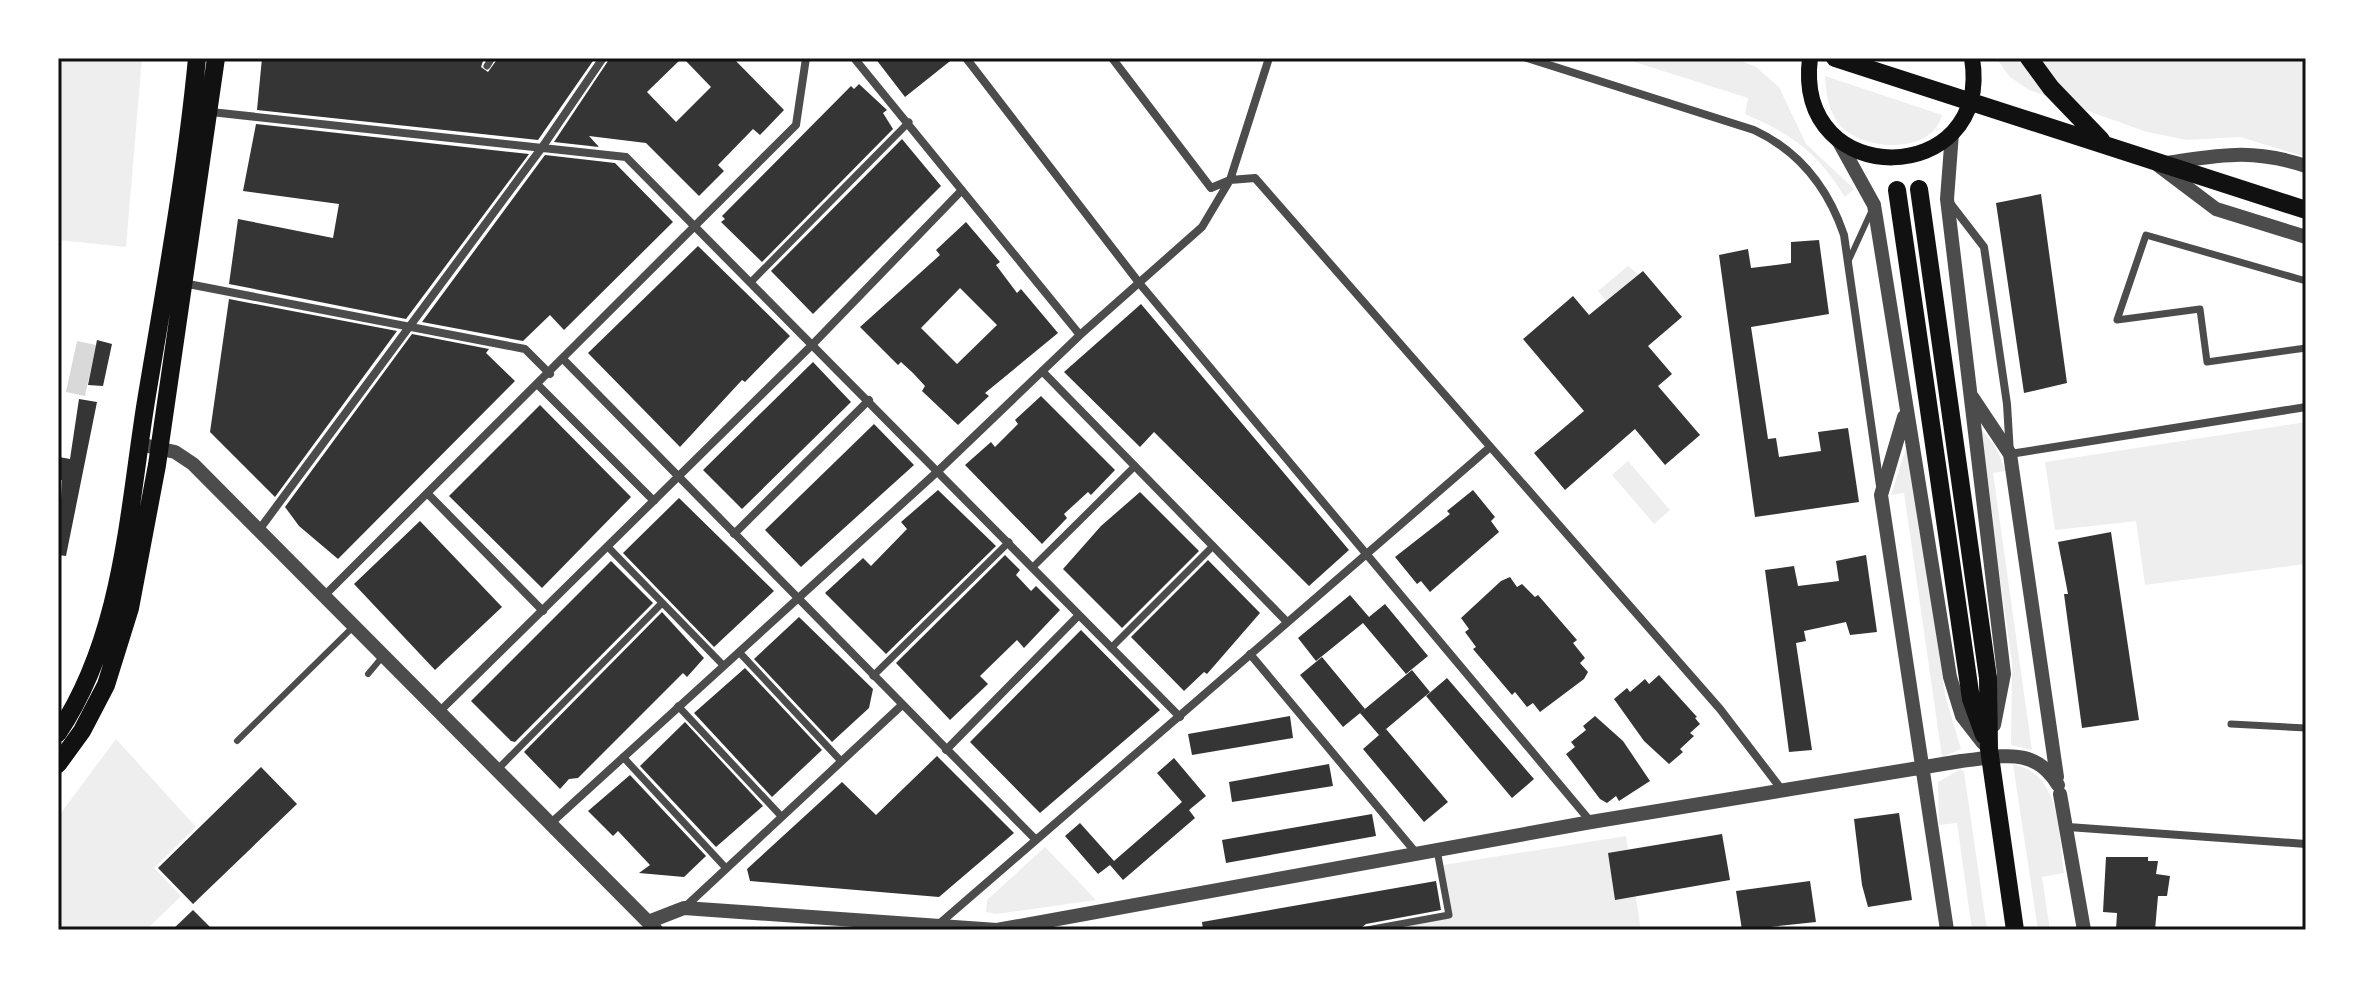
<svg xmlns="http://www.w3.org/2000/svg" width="2364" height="988" font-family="'Alegreya Sans',sans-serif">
  <rect width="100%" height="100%" fill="#fff"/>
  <path fill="#eee" d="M58,58H142L126,247L58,240Z
    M1622,58H1734L1756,67L1779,87L1806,144L1854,189L1845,197C1818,153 1792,134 1745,114L1748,98Z
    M1996,58H2306V157L2240,137L2187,140L2147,132L2029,90L2010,77Z
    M1825,76L1942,115C1932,156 1861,151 1839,124C1828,110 1826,93 1825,76Z
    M1628,266L1639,275L1607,302L1598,291Z
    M2306,422V564L2145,585L2136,521L2055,530L2045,462Z
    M1978,426L1994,444L2006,471L1993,473L2032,750L2011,745L2012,662Z
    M1906,449L1910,455L1945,695L1961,749L1942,757L1904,493L1891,495Z
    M1628,461L1670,510L1654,524L1612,475Z
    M116,739L196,827L154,868L181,896L146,930H58V817Z
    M2013,764C2062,775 2058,833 2064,873L2042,877L2050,930H2038Z
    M1961,769L1964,772L1987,930H1972L1957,823L1939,825L1938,782Z
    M1626,836L1641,930H1380L1452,917L1443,865Z
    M1045,847L1096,900L996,914L986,912L987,900Z"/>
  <path fill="#d9d9d9" d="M77,341L96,345L85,396L66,392Z"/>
  <path fill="#353535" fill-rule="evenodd" d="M262,58H484L481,67L488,72L498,58H595L538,140L257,110Z
    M610,58H682L647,92L676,122L711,87L683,58H733L784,110L760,135L753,129L718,165L724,171L699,196L646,143L589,136L599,147L554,142Z
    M875,58H954L905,97Z
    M859,84L887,110L883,113L893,129L762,262L721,222L725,219L722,216L851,86L854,89Z
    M256,124L529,154L406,319L229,284L238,219L333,238L339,204L243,191Z
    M902,139L941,186L813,314L771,271Z
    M545,155L615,163L673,222L564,330L550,315L523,341L422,322Z
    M2041,194L2067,383L2024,393L1996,203Z
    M966,222L1000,262L996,265L1017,293L1021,289L1058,333L985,393L989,396L958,425L922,391L925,386L913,373L901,362L898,365L860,327L940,255L936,250ZM960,288L997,325L957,364L921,328Z
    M1819,240L1829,314L1751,327L1768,439L1776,438L1779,457L1821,451L1818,432L1848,428L1859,502L1755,517L1719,255L1748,249L1751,268L1791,263V242Z
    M698,246L790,336L745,382L742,380L680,447L588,353Z
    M1643,271L1682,317L1648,346L1672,374L1658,386L1700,435L1665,465L1635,429L1565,490L1534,453L1584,411L1523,339L1573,296L1589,315Z
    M229,299L397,331L275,497L210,432Z
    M1141,304L1349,550L1309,586L1154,432L1140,447L1064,372Z
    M412,334L489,349L486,353L515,381L338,559L299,526L285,507Z
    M97,340L112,344L103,386L88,385Z
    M813,362L851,402L742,509L703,470Z
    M1041,396L1115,470L1091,495L1088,492L1064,514L1067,518L1042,544L965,465L991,442L995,447L1018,424L1015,420Z
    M79,399L97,402L66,556L58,555L62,480H58V465L59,457L70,459Z
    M540,405L631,497L542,588L449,496Z
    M874,424L914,465L801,567L765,530Z
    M938,490L996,546L886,654L825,593L863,558L871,566L907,529L901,522Z
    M1473,490L1495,517L1491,521L1499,532L1430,592L1421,581L1417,584L1395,557L1450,514L1447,511Z
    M1140,492L1199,551L1122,628L1063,569L1101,526Z
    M679,498L774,591L714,647L623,553Z
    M420,521L502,607L435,670L354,584Z
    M2111,532L2139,720L2082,728L2064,594H2068L2058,542Z
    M1005,555L1020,570L1016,575L1031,591L1036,586L1060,610L1024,648L1017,640L980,676L988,684L950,720L896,663Z
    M1866,555L1877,632L1850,635L1846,622L1804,631L1806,641L1796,643L1812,750L1789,752L1765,570L1794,566L1798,586L1839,581L1836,561Z
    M1208,560L1260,613L1207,674L1204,672L1184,691L1131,637Z
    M611,561L653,603L515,742L511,741L471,701Z
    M1510,577L1517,587L1522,584L1535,597L1538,595L1577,640L1573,643L1585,658L1580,663L1588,672L1584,679L1540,712L1533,703L1527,707L1515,692L1512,695L1473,649L1476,647L1465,632L1469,629L1461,618L1501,581Z
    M1350,595L1369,617L1385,604L1428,656L1406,674L1363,623L1316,661L1298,638Z
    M662,612L704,658L687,677L683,673L578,778L569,779L560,789L524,752Z
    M799,617L873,689L869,708L832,742L754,659Z
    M1081,630L1160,710L1040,813L970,742Z
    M1322,657L1365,709L1343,727L1300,675Z
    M745,668L822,750L772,797L694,713Z
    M1412,670L1430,692L1379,735L1360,713Z
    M1659,675L1697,717L1695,718L1700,724L1690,733L1694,736L1680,749L1683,752L1669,764L1644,741L1614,699L1627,688L1630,692L1645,679L1649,684Z
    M1447,678L1534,779L1512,798L1426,696Z
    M1290,716L1293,738L1192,755L1188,734Z
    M1595,716L1623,741L1650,781L1619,801L1616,796L1607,803L1600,799L1566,754L1575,747L1571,742L1586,730L1583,726Z
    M685,722L763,806L716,847L640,766Z
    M1386,729L1448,802L1424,822L1363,749Z
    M937,756L1014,833L939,897L750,881L747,869L842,782L876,815Z
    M1174,758L1206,796L1189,810L1195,818L1123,880L1110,865L1098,874L1065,836L1080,823L1114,861L1182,802L1157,773Z
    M1329,764L1333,786L1232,802L1229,782Z
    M261,767L297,804L193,904L158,868Z
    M630,775L706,856L684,877L639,873L650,865L618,831L613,836L588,811Z
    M1899,813L1912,900L1868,907L1862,885L1854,819Z
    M1372,814L1376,836L1226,863L1222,840Z
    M1722,834L1730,880L1615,900L1608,853Z
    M2106,857H2148V861H2158L2156,874L2170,876L2167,896H2158L2155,930H2116L2117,913L2103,912Z
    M1436,881L1441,910L1366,924L1361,928L1203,930L1202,922Z
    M1810,881L1816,922L1742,930L1736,891Z
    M193,910L213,930H172Z"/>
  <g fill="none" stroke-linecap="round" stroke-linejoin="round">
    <path stroke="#4c4c4c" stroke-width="6" d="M1849,260L1871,212
      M368,674L384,655
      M237,741L354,626"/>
    <path stroke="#4c4c4c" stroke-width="7" d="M487,66L492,58
      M752,281L909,122
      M2306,281L2146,235L2117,320L2200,309L2207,362L2306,348
      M608,547L723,665
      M1033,567L1135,466
      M1111,648L1213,546
      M739,652L841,761
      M873,676L1009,542
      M678,706L781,816
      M2231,724L2306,728
      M623,757L725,867
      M498,769L662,603
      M1367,930L1449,915L1437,850"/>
    <path stroke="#4c4c4c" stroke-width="8" d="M854,58L1080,335
      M966,58L1140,284L1591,822
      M1112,58L1211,188L1230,180L1255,178L1720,709L1782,790
      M1527,58L1754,130C1799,151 1828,188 1844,235L1880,486
      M211,112L626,157L1180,717
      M1950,203L1984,247L2007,404L2010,454L2306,407
      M183,283L525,349L550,374
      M564,360L1036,840
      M1042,371L1287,622
      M538,385L654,501
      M429,495L543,611
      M259,530L543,146L603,58
      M734,534L869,400
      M324,596L796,125L806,58
      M1250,654L1417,854
      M440,711L813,344L962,190
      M946,750L1079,615
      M550,824L938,471L1080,335L1202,227L1230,180L1269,58
      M2068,827L2306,844
      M684,908L902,705
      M939,924L1489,448"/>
    <path stroke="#4c4c4c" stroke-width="14" d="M1952,133L1947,199L2004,674L1994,725
      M1838,140L1874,205L1950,677L1962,716L1983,743
      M2166,163C2221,155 2251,148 2306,166
      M2159,166L2216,209L2306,237
      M1972,397L2010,454L2057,777
      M1904,417L1881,495L1947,930
      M139,444L175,452L193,464L656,930
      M2060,794L2084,930
      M648,922L684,908L997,930L1591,822L1961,761C2001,757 2034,745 2058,785"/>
    <path stroke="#111" stroke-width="16" d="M1810,58C1793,192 1993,189 1972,58"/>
    <path stroke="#111" stroke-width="18" d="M1835,58L2306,210
      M2029,58L2051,88L2101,140
      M1919,189L1988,678L1989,749L2015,930
      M1897,190L1971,699L1984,735
      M58,733C123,636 128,513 146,401C165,287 186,173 197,58
      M58,764L82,731L106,685L130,608L157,465L216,58"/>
  </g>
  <rect width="2364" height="988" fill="none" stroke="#ffffff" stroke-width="120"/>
  <rect x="60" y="60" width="2244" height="868" fill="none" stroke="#111" stroke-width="3"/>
</svg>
